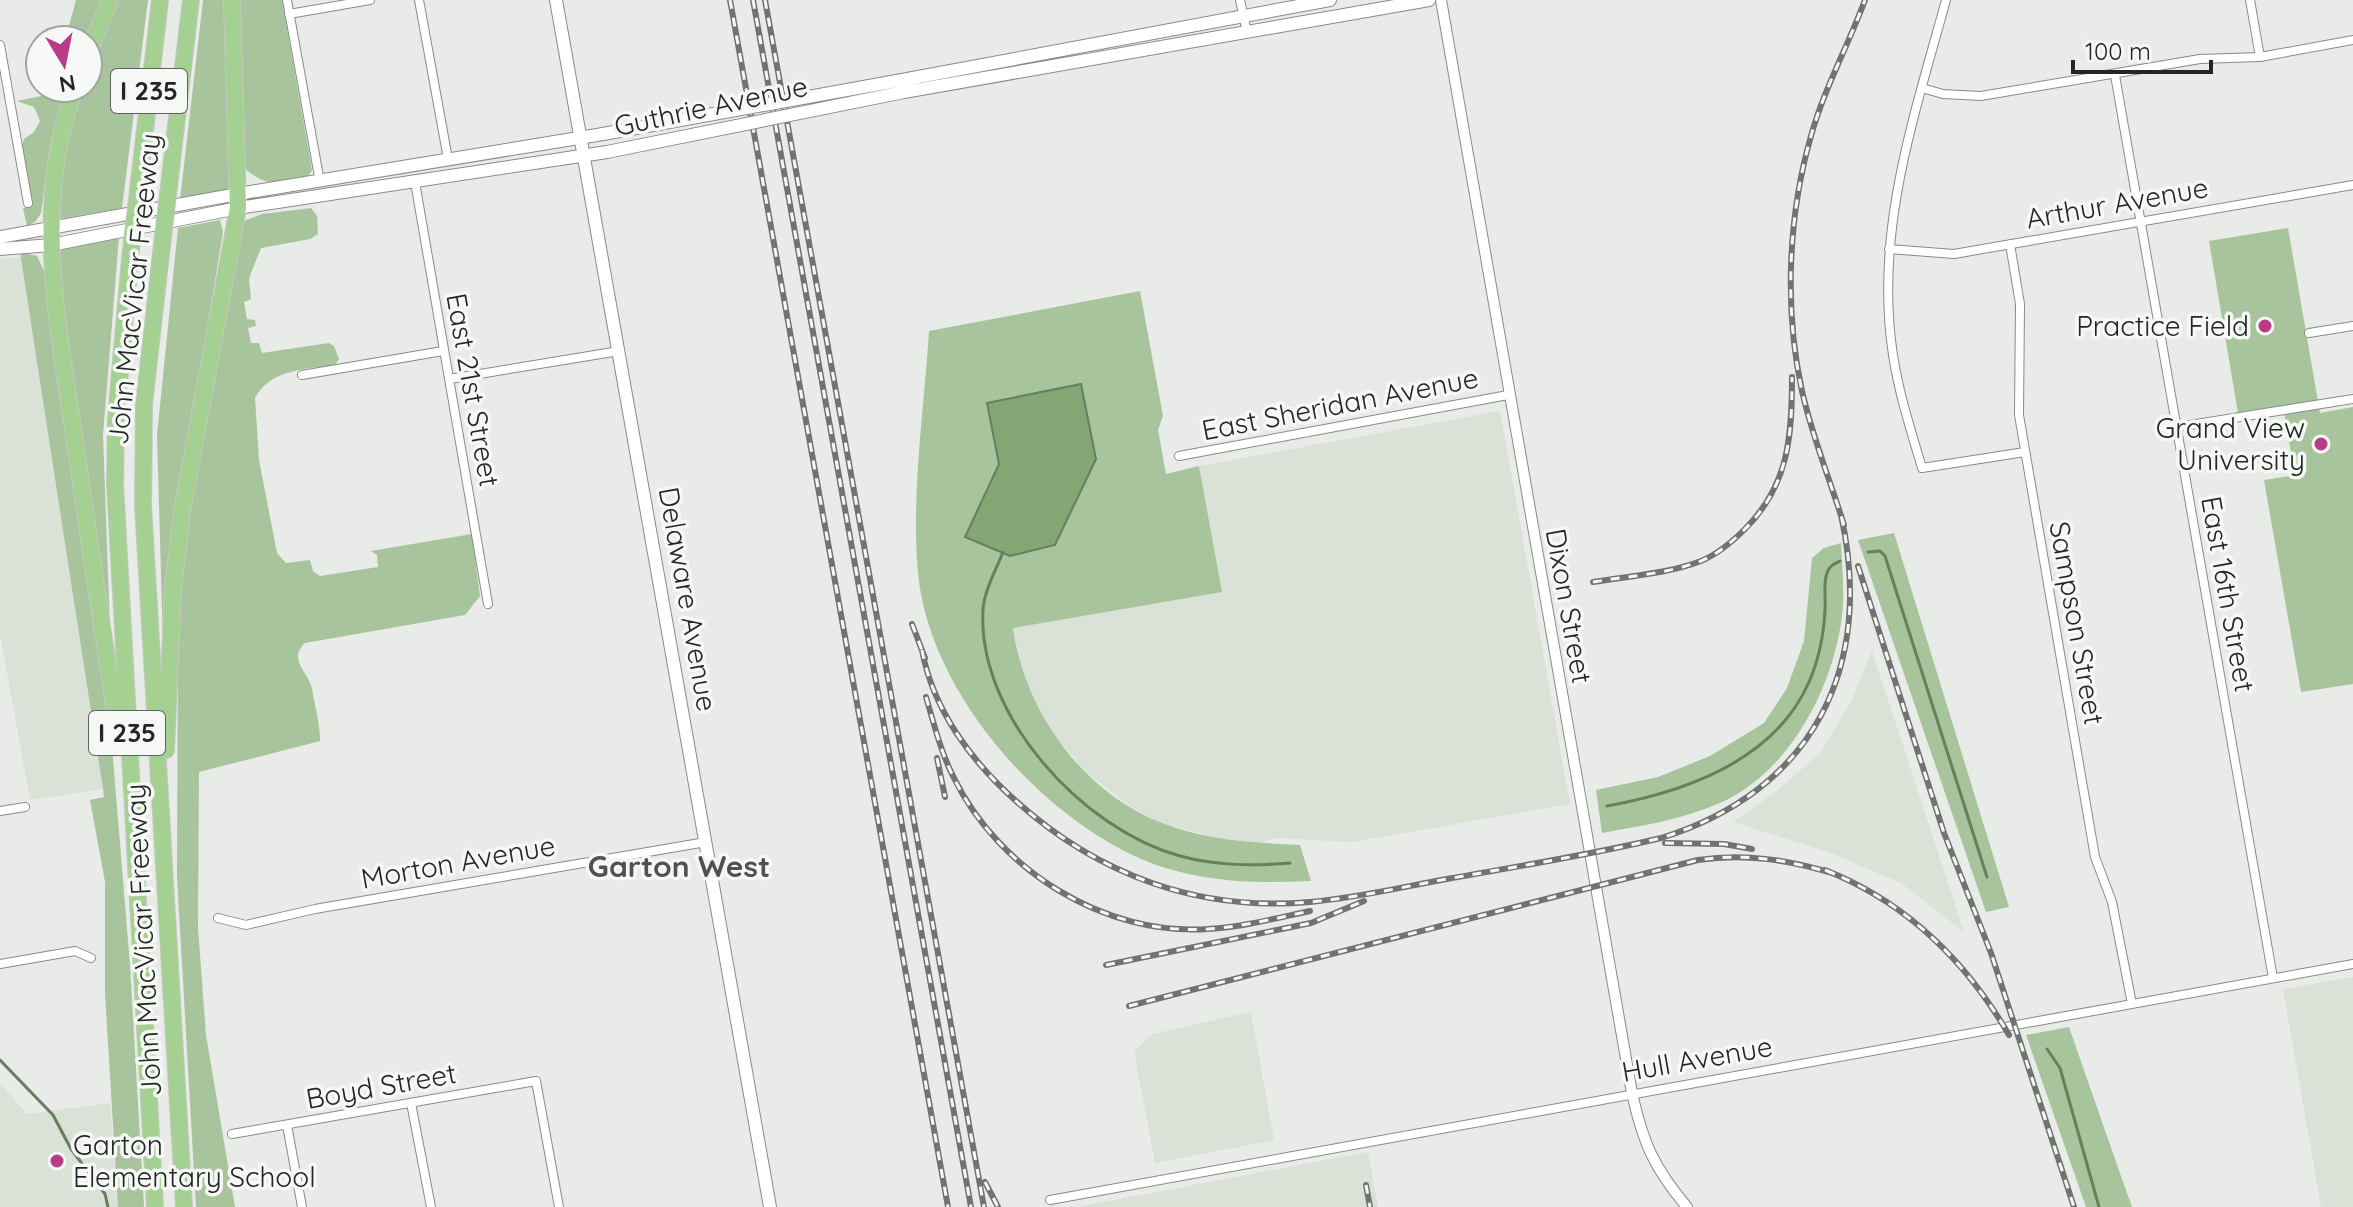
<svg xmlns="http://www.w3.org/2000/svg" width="2353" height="1207" font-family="Quicksand,sans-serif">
  <rect width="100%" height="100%" fill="#e8ebe7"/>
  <path fill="#dae1d7" d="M21,257L103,789L30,800L0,634V259Z
    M1500,411L1570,804L1352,842L1274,838L1260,843L1218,838L1160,823L1133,808L1087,773L1055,736L1038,710L1021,668L1013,628L1222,592L1199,466Z
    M1872,651L1964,932L1901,883L1828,852L1733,822L1777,791L1820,753L1850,704Z
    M2353,977V1207H2321L2283,989Z
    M1251,1012L1274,1140L1155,1163L1134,1051L1153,1034Z
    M0,1083L27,1114L110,1103L118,1207H0Z
    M1368,1152L1378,1207H1077Z"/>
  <path fill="#a7c49c" d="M76,0H101L85,40H65Z
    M115,0H148L122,208L58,219L61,163L81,88H88V70Z
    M203,0H226L229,187L228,192L180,200Z
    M237,0H282L312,170C301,193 254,185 242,164Z
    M53,88H66L50,146L41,213L35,222L27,226L23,208L32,206L22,147L24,139L34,132L40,121L34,107L17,101L51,94Z
    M311,208L317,216L318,234L310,239L261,248L249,278L251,299L244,302L247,319L255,320L256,326L248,328L251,343H259L262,353L329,343L334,346L339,359L335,365C307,369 270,369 255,398L259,460L277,553L286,563L310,560L313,571L320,576L378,567L377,555L371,551L472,534L480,596L465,615L305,643C287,660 309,672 312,689C315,706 320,724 320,741L199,772L198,928L206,1035L235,1207H196L177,877L178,622L185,535L244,221L262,214Z
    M220,220L223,232L189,439L163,644L157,435L178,228Z
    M2288,228L2320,413L2353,407V684L2301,692L2264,480L2295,475L2283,406L2238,413L2209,241Z
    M119,237L103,435L110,630L66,341L58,253L62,247Z
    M20,252L37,256L44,271L111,734L130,965L144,1207H118L105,994V882L90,800L104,797L103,789Z
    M1140,291L1163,416L1158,430L1166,474L1199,466L1222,592L1013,628C1024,710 1083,793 1162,823C1206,840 1253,843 1300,845L1311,881C1253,884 1193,882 1139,858C1035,811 929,690 918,573C911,493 924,411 929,331Z
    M1894,533L2009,907L1986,912L1858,540Z
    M1841,543C1842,567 1845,593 1842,616C1833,688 1790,772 1720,803C1683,819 1642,826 1602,833L1596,790L1658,777L1710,756L1764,723L1787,688L1804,641L1812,558L1824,548Z
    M2069,1027L2123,1182L2132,1207H2086L2026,1035Z"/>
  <path fill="#83a675" stroke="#667f5d" stroke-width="2" d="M1081,384L1096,459L1055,545L1010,556L965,537L999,464L987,403Z"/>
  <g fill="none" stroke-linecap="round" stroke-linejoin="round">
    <path stroke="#667f5d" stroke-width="3" d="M1003,552C996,570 984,591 983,610C977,715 1083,830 1180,856C1217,866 1252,866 1290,863
      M1868,552L1880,551L1885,556L1987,877
      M1607,806C1685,792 1775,760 1809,682C1819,659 1824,633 1825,609C1826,598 1823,583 1827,573C1829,566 1834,564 1840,561
      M2047,1049L2060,1068L2099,1207
      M0,1060L53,1115L71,1149L105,1194L108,1207"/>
    <defs>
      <path id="minor" d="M287,0L320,182
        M419,0L448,159
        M1240,0L1247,33
        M1946,0C1914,117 1874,232 1893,355C1899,394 1911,431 1922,468L2025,452
        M2250,0L2260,57
        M289,14L370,0
        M0,45L28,203
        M2115,75L2273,978
        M1922,88L1943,94L1981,96L2200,59L2260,57L2353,40
        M415,182L488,604
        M2010,244L2020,304L2019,415L2095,857L2112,902L2132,1004
        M1889,249L1954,254L2353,185
        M2309,333L2353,326
        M302,375L443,351
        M449,379L619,351
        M2177,427L2353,399
        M1179,456L1508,395
        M0,811L25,807
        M218,918L246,925L315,909L706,842
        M0,964L75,951L91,958
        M411,1103L431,1207
        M287,1125L302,1207
        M232,1134L536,1081L559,1207
        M1050,1200L2353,964"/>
      <path id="tertiary" d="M1441,0L1632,1093C1643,1143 1654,1168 1687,1207"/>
      <path id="secondary" d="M556,0L770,1207
        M902,80L1330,0
        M904,92L1429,0
        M0,237L238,194L603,134
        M0,249L51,245L238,208L607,152"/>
      <path id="motorway" d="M88,54L110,0
        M75,88C32,204 58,324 75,443C89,541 104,640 119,738
        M170,177L191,0
        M139,182L160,0
        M161,254L144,404L143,505L184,1207
        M130,259L116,418L115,484L155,1207
        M166,750L173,588L182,511L238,208L232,0"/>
    </defs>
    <use href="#minor" stroke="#898b88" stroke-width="10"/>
    <use href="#tertiary" stroke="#898b88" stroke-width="12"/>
    <use href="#secondary" stroke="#898b88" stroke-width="14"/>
    <use href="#motorway" stroke="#c6c6c6" stroke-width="18"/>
    <use href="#minor" stroke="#fff" stroke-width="8"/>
    <use href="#tertiary" stroke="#fff" stroke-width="10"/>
    <use href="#secondary" stroke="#fff" stroke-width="12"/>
    <use href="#motorway" stroke="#a4d192" stroke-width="16"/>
    <defs>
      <path id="rail" d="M730,0L948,1207
        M753,0L971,1207
        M765,0L984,1207
        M1844,525C1830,480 1812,436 1802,391C1784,309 1788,216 1811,136C1824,89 1848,46 1865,0
        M1858,566L1944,833L1991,953L2074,1207
        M1593,582C1629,576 1667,574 1701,561C1718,554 1733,541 1745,529C1789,485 1792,436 1792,377
        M912,624L925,658
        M922,650C933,710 972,762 1016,801C1098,875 1199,912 1310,902C1356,898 1402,887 1447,879C1519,866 1590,855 1661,838C1813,791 1875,667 1841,515
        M926,697C934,724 941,753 954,778C999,870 1104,936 1208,929C1242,927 1277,918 1310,911
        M937,758L945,797
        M1665,843L1724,844L1752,849
        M1825,870C1906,902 1966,961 2009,1035
        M1106,965L1311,923L1364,901
        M1129,1006L1698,860C1746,853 1789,860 1835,874
        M985,1182L998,1207
        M1366,1185L1370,1207"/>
    </defs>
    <use href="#rail" stroke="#717371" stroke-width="6"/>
    <use href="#rail" stroke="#f5f8f4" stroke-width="3" stroke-dasharray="9" stroke-linecap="butt"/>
    <defs>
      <path id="secondary-bridge" d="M603,134L902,80
        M607,152L904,92"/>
      <path id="motorway-bridge" d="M161,254L170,177
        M130,259L139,182"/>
    </defs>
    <use href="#secondary-bridge" stroke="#898b88" stroke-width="14" stroke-linecap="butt"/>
    <use href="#motorway-bridge" stroke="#c6c6c6" stroke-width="18" stroke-linecap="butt"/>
    <use href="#secondary-bridge" stroke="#fff" stroke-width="12"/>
    <use href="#motorway-bridge" stroke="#a4d192" stroke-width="16"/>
  </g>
  <g fill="#ba3b88" stroke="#f5f8f4" stroke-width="3">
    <circle cx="2265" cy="326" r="8"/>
    <circle cx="2321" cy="444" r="8"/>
    <circle cx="57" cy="1161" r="8"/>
  </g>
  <g text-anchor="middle" stroke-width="7" stroke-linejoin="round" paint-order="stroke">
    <g fill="#f5f8f4" stroke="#636462" stroke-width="2">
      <rect x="111" y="69" width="76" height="44" rx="6"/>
      <rect x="89" y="711" width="76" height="44" rx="6"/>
    </g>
    <g font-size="26" font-weight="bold" fill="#242524">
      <text x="149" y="100">I 235</text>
      <text x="127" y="742">I 235</text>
    </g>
    <g font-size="28" fill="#242524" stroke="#f5f8f4">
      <text transform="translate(711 106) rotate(-12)" y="10">Guthrie Avenue</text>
      <text transform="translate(2117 203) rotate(-10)" y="10">Arthur Avenue</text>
      <text transform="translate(134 289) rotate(-84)" y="10">John MacVicar Freeway</text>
      <text transform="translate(473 390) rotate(80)" y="10">East 21st Street</text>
      <text transform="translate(1340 404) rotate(-11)" y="10">East Sheridan Avenue</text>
      <text transform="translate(2228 594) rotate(80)" y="10">East 16th Street</text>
      <text transform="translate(688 599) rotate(80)" y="10">Delaware Avenue</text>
      <text transform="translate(1569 606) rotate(80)" y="10">Dixon Street</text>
      <text transform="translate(2077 623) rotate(80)" y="10">Sampson Street</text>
      <text transform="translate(458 862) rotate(-10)" y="10">Morton Avenue</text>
      <text transform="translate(143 940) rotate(-93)" y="10">John MacVicar Freeway</text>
      <text transform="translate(1697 1059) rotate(-10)" y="10">Hull Avenue</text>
      <text transform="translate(381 1086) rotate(-10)" y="10">Boyd Street</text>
    </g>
    <g font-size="28" fill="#242524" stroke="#f5f8f4" text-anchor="end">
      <text x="2249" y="336">Practice Field</text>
      <text x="2305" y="438">Grand View<tspan x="2305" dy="32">University</tspan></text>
      <text x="73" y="1155" text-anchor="start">Garton<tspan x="73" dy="32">Elementary School</tspan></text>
    </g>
    <g font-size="30" font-weight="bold" fill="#50524f" stroke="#f5f8f4">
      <text x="679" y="877">Garton West</text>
    </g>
  </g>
  <g transform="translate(64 64) rotate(170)"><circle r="38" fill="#f5f8f4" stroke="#a1a4a1" stroke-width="2"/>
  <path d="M0-6L14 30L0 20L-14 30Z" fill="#ba3b88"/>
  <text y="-12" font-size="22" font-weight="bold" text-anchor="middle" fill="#242524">N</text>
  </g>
  <path d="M2073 60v12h138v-12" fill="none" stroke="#242524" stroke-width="4"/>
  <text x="2085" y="60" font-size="24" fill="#242524" stroke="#f5f8f4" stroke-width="6" paint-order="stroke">100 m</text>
</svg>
